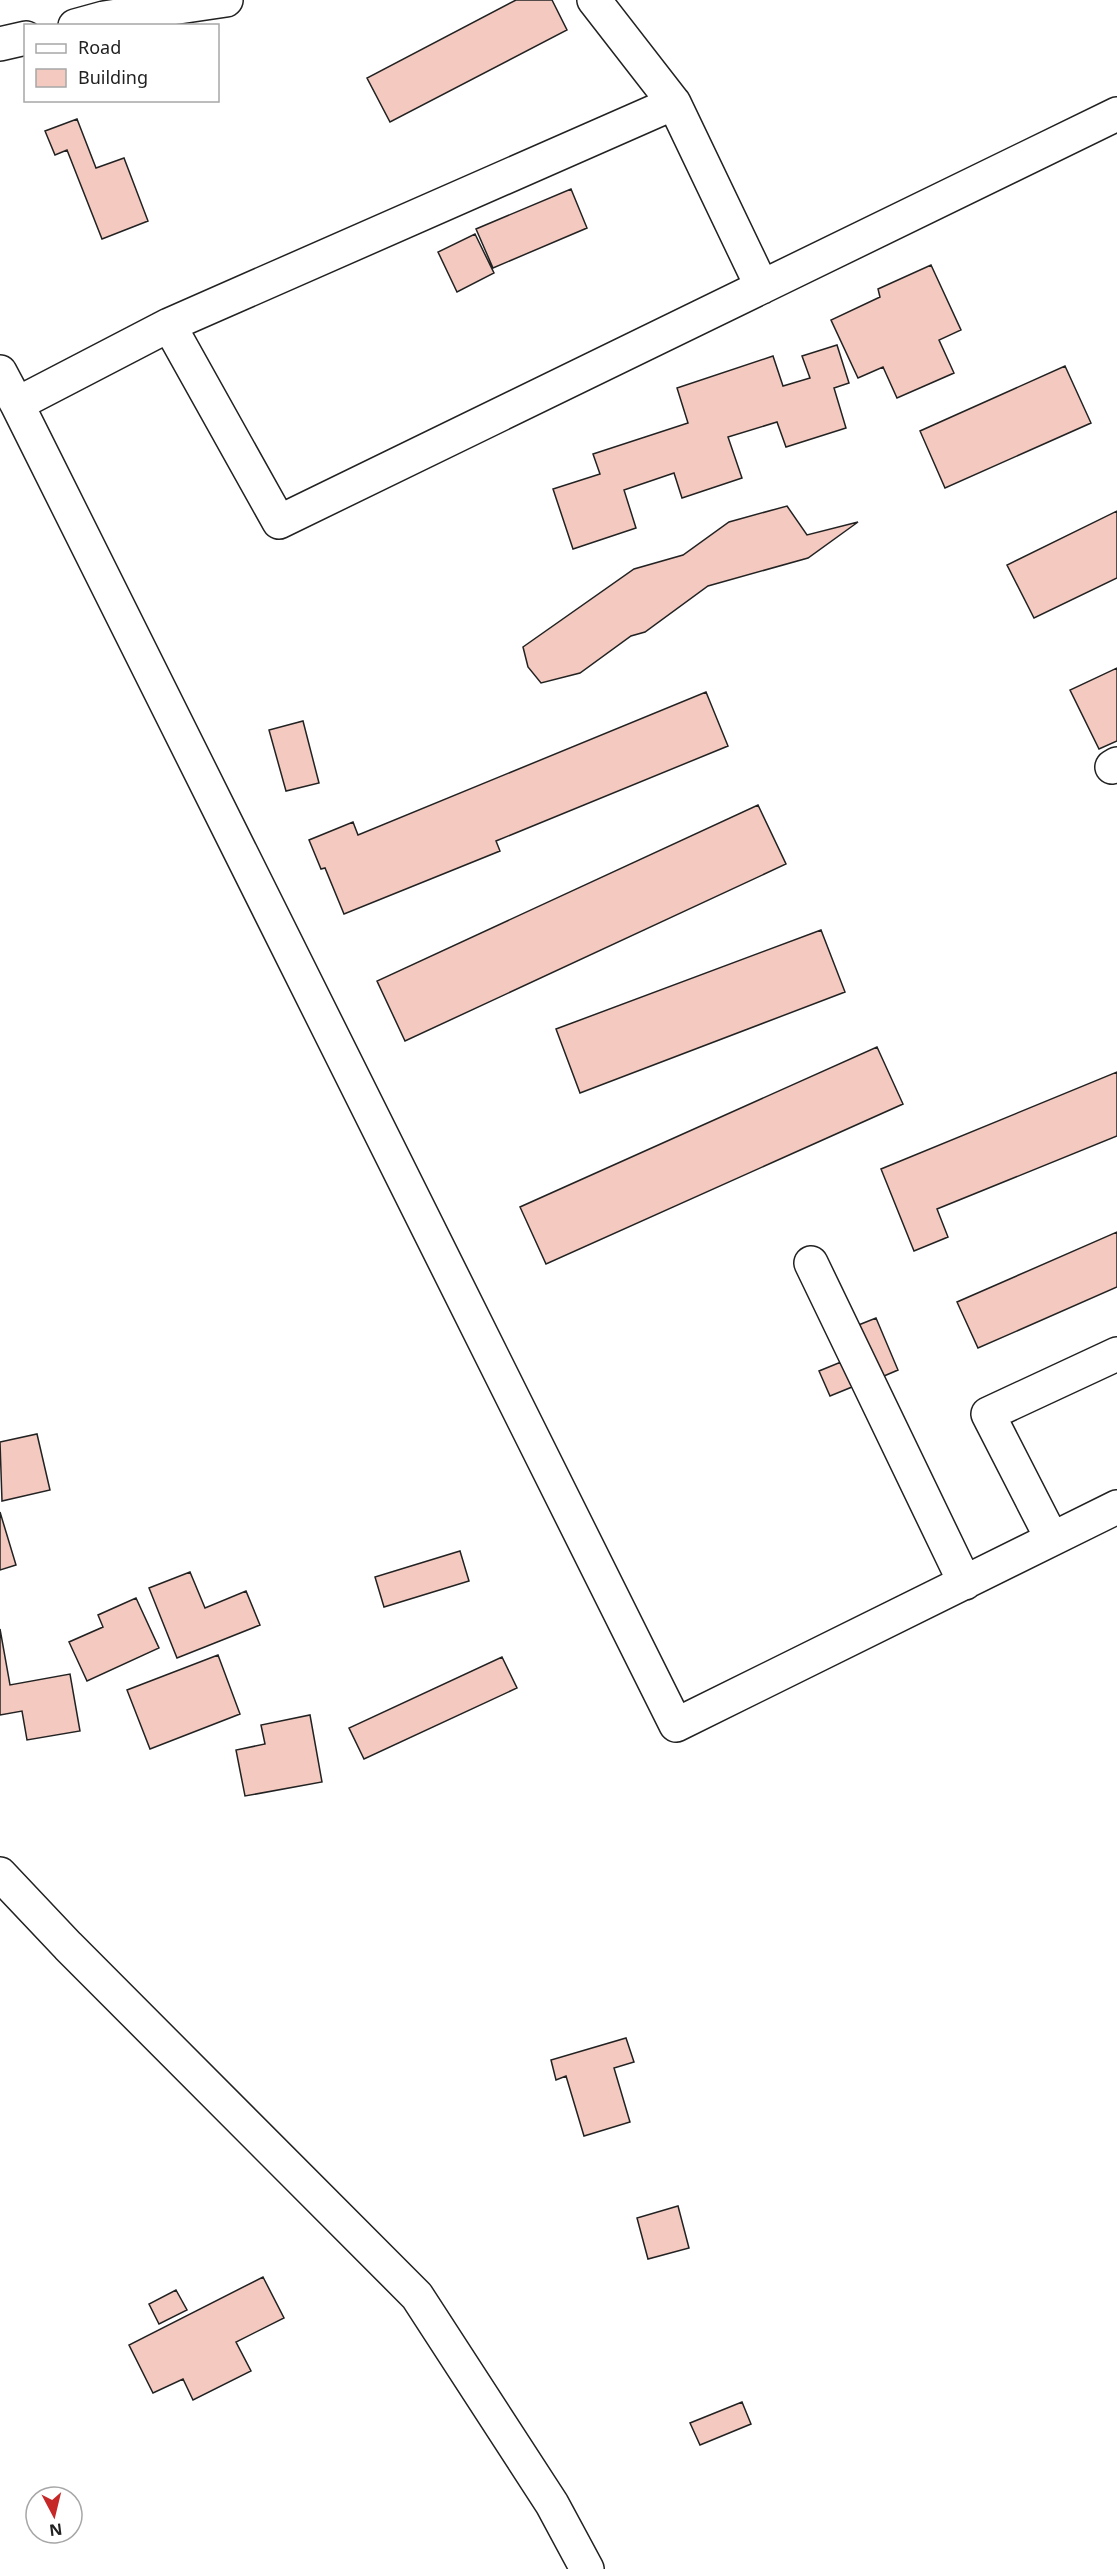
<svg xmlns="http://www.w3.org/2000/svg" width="1117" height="2569" font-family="'Noto Sans',sans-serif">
  <rect width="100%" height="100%" fill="#fff"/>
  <path fill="#f3c9c0" stroke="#222" stroke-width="1.5" d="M516,0H552L567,30L390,122L367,78Z
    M77,119L96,168L124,158L148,221L102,239L67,150L55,155L45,131Z
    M571,189L587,228L493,268L476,229Z
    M475,234L494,273L457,292L438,252Z
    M931,265L961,330L939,340L954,373L897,398L883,367L858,378L831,320L880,297L878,289Z
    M837,345L849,383L834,388L846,428L786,447L777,422L728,437L742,478L682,498L674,473L624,490L636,528L573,549L553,489L600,474L593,454L688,423L677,388L773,356L783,386L810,378L802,356Z
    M1065,366L1091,423L945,488L920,431Z
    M787,506L807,535L858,522L808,558L708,586L645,632L631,636L580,673L541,683L528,667L523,647L634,569L683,555L729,522Z
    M1117,511V578L1034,618L1007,565Z
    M1117,668V741L1099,749L1070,690Z
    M706,692L728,746L496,841L500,851L344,914L325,868L321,869L309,840L353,822L358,835Z
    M303,721L319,783L286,791L269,730Z
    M758,805L786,864L405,1041L377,981Z
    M821,930L845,992L580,1093L556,1029Z
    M877,1047L903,1104L546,1264L520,1207Z
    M1117,1072V1136L937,1209L948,1237L914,1251L881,1169Z
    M1117,1232V1287L978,1348L957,1302Z
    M876,1318L898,1370L877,1379L856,1326Z
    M841,1362L852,1387L830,1396L819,1371Z
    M37,1434L50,1490L2,1501L0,1442Z
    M0,1512L16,1565L0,1570Z
    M460,1551L469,1581L384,1607L375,1577Z
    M190,1572L205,1608L246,1591L260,1625L177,1658L149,1588Z
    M136,1598L159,1648L87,1681L69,1642L103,1627L98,1615Z
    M0,1629L10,1685L70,1674L80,1731L27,1740L22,1711L0,1715Z
    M218,1655L240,1714L150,1749L127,1690Z
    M502,1657L517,1688L364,1759L349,1728Z
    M310,1715L322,1782L245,1796L236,1750L265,1744L261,1725Z
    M626,2038L634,2062L614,2068L630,2122L584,2136L566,2076L556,2080L551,2060Z
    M678,2206L689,2248L648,2259L637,2218Z
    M263,2277L284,2318L236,2342L251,2371L193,2400L183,2379L153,2393L129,2345Z
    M176,2290L187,2310L159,2324L149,2304Z
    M742,2402L751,2424L700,2445L690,2423Z"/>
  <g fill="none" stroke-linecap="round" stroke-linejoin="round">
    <defs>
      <path id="minor" d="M594,0L674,103
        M75,26L104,18L226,0
        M0,44L26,38
        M1117,114L279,522L169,325L17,404L676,1725L1117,1507
        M169,325L674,103L762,287
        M0,372L17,404
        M1112,767L1117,764
        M811,1263L965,1583
        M1052,1539L988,1414L1117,1354
        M0,1874L68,1946L417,2296L552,2504L587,2569"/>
    </defs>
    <use href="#minor" stroke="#222" stroke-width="36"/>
    <use href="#minor" stroke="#fff" stroke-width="33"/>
  </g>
  <rect x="24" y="24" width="195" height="78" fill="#ffffff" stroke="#a7a7a7" stroke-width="1.5"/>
  <rect x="36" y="44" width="30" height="9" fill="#ffffff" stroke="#a7a7a7" stroke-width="1.5"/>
  <text x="78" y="54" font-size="18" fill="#222222">Road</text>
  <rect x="36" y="69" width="30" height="18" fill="#f3c9c0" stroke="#a7a7a7" stroke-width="1.5"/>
  <text x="78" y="84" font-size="18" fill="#222222">Building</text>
  <g transform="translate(54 2515) rotate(173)"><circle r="28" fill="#ffffff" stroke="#a7a7a7" stroke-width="1.5"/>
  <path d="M0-4.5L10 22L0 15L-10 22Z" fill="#c62828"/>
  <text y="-9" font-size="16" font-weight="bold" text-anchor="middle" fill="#222222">N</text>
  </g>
</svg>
